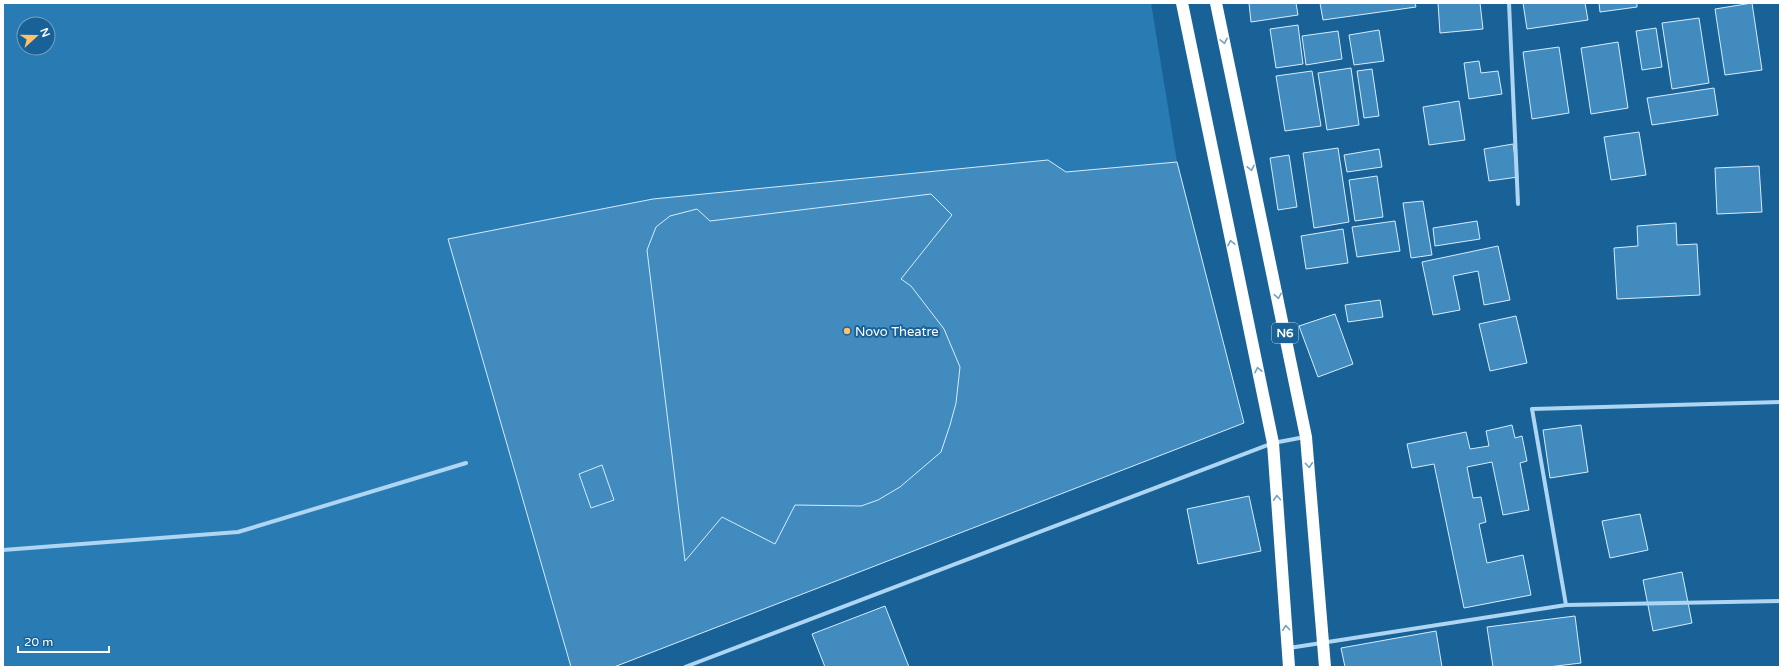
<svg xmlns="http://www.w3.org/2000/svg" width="1783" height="670" font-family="'Varela Round',sans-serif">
  <rect width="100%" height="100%" fill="#196298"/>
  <path fill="#297bb4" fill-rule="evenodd" d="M3,3H1151L1177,162L1066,172L1048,160L654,199L448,239L571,667H3ZM24,24H48V48H24Z"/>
  <path fill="#428bbf" stroke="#d5ecfc" d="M1249,3H1296L1298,15L1251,22Z
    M1320,3H1415L1416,7L1323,20Z
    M1438,3H1480L1483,29L1440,33Z
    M1523,3H1585L1588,20L1527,29Z
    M1599,3H1637V7L1600,12Z
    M1752,3L1762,70L1725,75L1715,9Z
    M1699,18L1709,83L1672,89L1662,23Z
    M1298,25L1303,64L1276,68L1270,29Z
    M1656,28L1662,67L1642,70L1636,31Z
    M1379,30L1384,61L1354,65L1349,35Z
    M1338,31L1342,59L1306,65L1302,36Z
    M1618,42L1628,108L1591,114L1581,48Z
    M1559,47L1569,113L1532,119L1523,52Z
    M1479,61L1481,73L1498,71L1502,94L1469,99L1464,63Z
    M1351,68L1359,125L1327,130L1318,73Z
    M1372,69L1379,116L1364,118L1357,71Z
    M1312,71L1321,126L1285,131L1276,76Z
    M1714,88L1718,115L1652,125L1647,98Z
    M1459,101L1465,140L1429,145L1423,107Z
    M1639,132L1646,175L1611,180L1604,137Z
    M1513,144L1518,177L1489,181L1484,149Z
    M1338,148L1349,222L1314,228L1303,153Z
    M1379,149L1382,167L1347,172L1344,155Z
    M1289,155L1297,207L1278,210L1270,158Z
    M1048,160L1066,172L1177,162L1244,423L614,667H571L448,239L653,199Z
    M1759,166L1762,212L1717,214L1715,168Z
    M1377,176L1383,217L1355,221L1349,180Z
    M931,194L952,215L901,279L911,286L944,329L960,367L956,403L950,425L941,452L900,487L878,500L861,506L795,505L775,544L722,517L685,561L647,250L656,227L670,216L697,209L710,221Z
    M1423,201L1432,255L1411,258L1403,203Z
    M1395,221L1400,251L1357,257L1352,227Z
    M1477,221L1480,239L1435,246L1433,228Z
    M1676,223L1677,245L1697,244L1700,295L1617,299L1614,248L1638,246L1637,226Z
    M1343,229L1348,263L1306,269L1301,236Z
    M1498,246L1510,300L1484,305L1478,271L1453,276L1460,310L1433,315L1422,262Z
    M1380,300L1383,317L1348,322L1345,305Z
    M1335,314L1353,364L1318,377L1299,326Z
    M1516,316L1527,363L1490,371L1479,324Z
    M1512,425L1515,438L1522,436L1527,461L1520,463L1529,510L1503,515L1492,462L1467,467L1473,498L1481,497L1486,522L1479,524L1487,563L1523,555L1531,595L1464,608L1434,464L1412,468L1407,444L1466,432L1470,449L1489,446L1486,431Z
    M1581,425L1588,472L1550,478L1543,430Z
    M602,465L614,500L591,508L579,474Z
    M1249,496L1261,551L1198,564L1187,509Z
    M1640,514L1648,550L1610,558L1602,521Z
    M1682,572L1692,623L1653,631L1643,580Z
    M885,606L909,667H825L812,634Z
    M1575,616L1581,663L1548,667H1493L1487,627Z
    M1436,631L1442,667H1345L1341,648Z"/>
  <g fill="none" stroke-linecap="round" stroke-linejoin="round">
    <path stroke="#aed5f1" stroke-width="4" d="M1509,3L1518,204
      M3,550L238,532L466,463
      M1566,605L1780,601
      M1289,648L1566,605L1532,409L1780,402
      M685,667L1273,443L1305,437"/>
    <path stroke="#fff" stroke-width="12" d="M1182,3L1273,443L1289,667
      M1216,3L1306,437L1325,667"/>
  </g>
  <defs><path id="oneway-chevron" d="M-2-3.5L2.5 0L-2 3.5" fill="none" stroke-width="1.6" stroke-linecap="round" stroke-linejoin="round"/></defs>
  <g stroke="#75a1c1">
    <use href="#oneway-chevron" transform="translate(1224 41) rotate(78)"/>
    <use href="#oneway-chevron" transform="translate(1251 168) rotate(78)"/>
    <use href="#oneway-chevron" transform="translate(1231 243) rotate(-102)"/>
    <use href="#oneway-chevron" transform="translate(1278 296) rotate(79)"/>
    <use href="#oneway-chevron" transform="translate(1258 370) rotate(-102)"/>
    <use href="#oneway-chevron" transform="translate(1309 465) rotate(85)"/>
    <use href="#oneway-chevron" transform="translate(1277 498) rotate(-94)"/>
    <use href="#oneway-chevron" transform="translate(1286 628) rotate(-94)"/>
  </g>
  <circle fill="#ffc16d" stroke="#196298" stroke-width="1.5" cx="847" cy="331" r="4"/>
  <g text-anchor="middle" stroke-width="4" stroke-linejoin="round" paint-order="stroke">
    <rect fill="#196298" stroke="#bad0e0" stroke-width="1" x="1272" y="323" width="26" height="20" rx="3"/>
    <g font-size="12" font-weight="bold" fill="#fff">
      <text x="1285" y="337">N6</text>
    </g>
    <g font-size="13" fill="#fff" stroke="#196298" text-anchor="start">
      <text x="855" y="336">Novo Theatre</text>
    </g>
  </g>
  <rect width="1783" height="670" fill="none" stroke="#ffffff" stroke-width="8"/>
  <g transform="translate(36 36) rotate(69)"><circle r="19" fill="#196298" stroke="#75a1c1"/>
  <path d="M0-3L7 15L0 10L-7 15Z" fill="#ffc16d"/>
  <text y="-6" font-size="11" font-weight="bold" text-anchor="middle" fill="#ffffff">N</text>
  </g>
  <path d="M18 646v6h91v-6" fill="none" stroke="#ffffff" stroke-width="2"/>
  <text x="24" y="646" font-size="12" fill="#ffffff" stroke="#196298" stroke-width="3" paint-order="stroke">20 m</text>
</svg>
